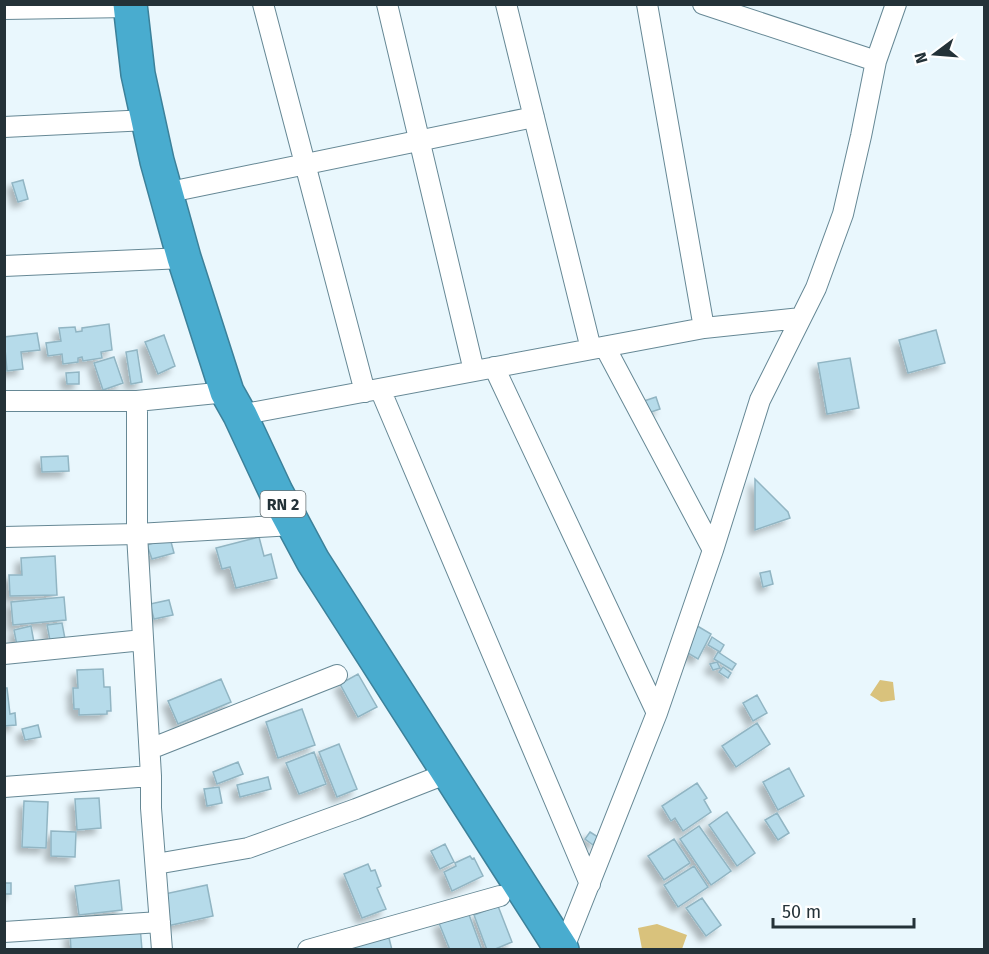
<svg xmlns="http://www.w3.org/2000/svg" width="989" height="954" font-family="'Fira Sans',sans-serif">
  <defs>
    <filter id="shadow"><feDropShadow dx="-5.5" dy="5.5" stdDeviation="3" flood-color="#0004"/></filter>
  </defs>
  <rect width="100%" height="100%" fill="#e9f7fd"/>
  <path fill="#d9c27c" d="M880,680L893,682L895,700L881,702L870,695Z
    M657,924L687,935L682,949H642L638,928Z"/>
  <path fill="#b6dbea" stroke="#91b5c3" stroke-width="1.5" filter="url(#shadow)" d="M23,180L28,199L18,202L12,183Z
    M109,324L112,350L101,352L102,358L83,361L82,357L78,358V362L63,364L62,354L48,356L46,343L61,341L59,328L75,327L76,332L82,331V328Z
    M936,330L945,363L908,373L899,340Z
    M37,333L40,350L21,352L23,369L7,371L4,337Z
    M164,335L175,366L158,374L145,342Z
    M137,350L142,382L131,384L126,352Z
    M114,357L123,383L103,390L94,363Z
    M850,358L859,408L827,414L818,363Z
    M79,372V384H67L66,373Z
    M656,397L660,409L645,414L641,402Z
    M68,456L69,471L42,472L41,457Z
    M755,479L788,512L790,518L755,530Z
    M259,537L264,556L271,554L277,578L236,588L230,567L222,569L216,548Z
    M170,538L174,553L152,559L147,545Z
    M55,556L57,595L10,596L9,575H22L21,558Z
    M770,571L773,584L763,587L760,573Z
    M64,597L66,620L13,625L11,602Z
    M169,600L173,615L154,619L150,604Z
    M62,623L66,644L51,646L47,625Z
    M694,624L711,634L698,659L681,649Z
    M31,626L35,648L18,651L14,630Z
    M712,637L724,645L720,652L708,645Z
    M718,652L736,664L732,670L714,659Z
    M717,662L720,668L713,670L710,664Z
    M723,667L731,673L728,678L719,672Z
    M103,669L104,687H110L111,711H107V714L79,715V709H74L73,688H78L77,670Z
    M358,674L377,707L358,717L340,684Z
    M221,679L231,702L178,724L168,701Z
    M4,688H7L10,714L15,713L16,725L4,726Z
    M757,695L767,713L753,721L743,703Z
    M302,709L315,745L278,758L266,722Z
    M757,723L770,744L736,767L722,746Z
    M38,725L41,737L25,740L22,729Z
    M339,744L357,789L337,797L319,752Z
    M314,752L326,784L299,794L286,763Z
    M238,762L243,774L217,784L213,772Z
    M789,768L804,796L778,810L763,782Z
    M268,777L271,789L240,797L237,785Z
    M697,783L707,798L704,800L711,812L683,831L675,818L671,821L662,806Z
    M219,787L222,803L207,806L204,789Z
    M99,798L101,828L77,830L75,799Z
    M24,801L48,802L46,848L22,847Z
    M727,812L755,853L737,866L709,825Z
    M777,813L789,833L778,840L765,820Z
    M699,826L731,871L711,885L680,839Z
    M51,831L76,832L75,857L51,856Z
    M590,832L598,837L593,845L585,839Z
    M674,839L690,863L664,880L648,856Z
    M445,844L454,862L440,869L431,851Z
    M470,856L472,859L474,858L483,876L452,891L444,872L456,866L455,863Z
    M368,864L371,871L375,870L381,886L377,888L386,909L362,918L344,874Z
    M694,866L708,887L678,907L664,885Z
    M119,880L122,910L79,915L75,886Z
    M4,883H11V894H4Z
    M207,885L213,916L167,926L160,895Z
    M702,898L721,925L706,936L686,908Z
    M498,906L512,942L493,950H487L474,915Z
    M468,912L482,950H450L439,923Z
    M140,926L142,950H71L70,933Z
    M388,934L392,950H345Z"/>
  <g fill="none" stroke-linecap="round" stroke-linejoin="round">
    <defs>
      <path id="street" d="M263,4L365,392
        M387,4L474,371
        M506,4L591,349
        M647,4L704,328
        M703,4L876,61
        M4,9L130,7
        M4,127L148,120
        M165,193L534,117
        M4,266L184,258
        M605,347L713,550
        M494,367L657,713
        M380,389L590,884
        M4,401H137L227,392
        M137,401V534L151,776V808L162,950
        M240,415L704,328L801,318
        M4,537L137,534L294,525
        M4,654L143,640
        M150,749L337,675
        M4,787L151,776
        M156,864L248,848L356,809L448,773
        M4,932L160,922
        M308,950L500,896
        M563,950L657,713L713,550L760,400L816,288L843,214L861,136L876,61L896,4"/>
      <path id="highway" d="M130,4L138,74L157,161L184,258L227,392L240,415L276,492L313,561L562,950"/>
    </defs>
    <use href="#street" stroke="#668895" stroke-width="22"/>
    <use href="#highway" stroke="#3c819a" stroke-width="36"/>
    <use href="#street" stroke="#fff" stroke-width="20"/>
    <use href="#highway" stroke="#49accf" stroke-width="33"/>
  </g>
  <g text-anchor="middle" stroke-width="4.5" stroke-linejoin="round" paint-order="stroke">
    <rect fill="#fff" stroke="#667074" stroke-width="1.5" x="260.5" y="491" width="45" height="26" rx="4.5"/>
    <g font-size="16" font-weight="bold" fill="#243238">
      <text x="283" y="510">RN 2</text>
    </g>
  </g>
  <rect width="989" height="954" fill="none" stroke="#243238" stroke-width="12"/>
  <g transform="translate(935 54) rotate(254)" stroke="#ffffff" stroke-width="4.5" paint-order="stroke">
  <path d="M0-4.5L10 22L0 15L-10 22Z" fill="#243238"/>
  <text y="-9" font-size="16" font-weight="bold" text-anchor="middle" fill="#243238">N</text>
  </g>
  <path d="M773 918v9h141v-9" fill="none" stroke="#243238" stroke-width="3"/>
  <text x="782" y="918" font-size="18" fill="#243238" stroke="#ffffff" stroke-width="4.5" paint-order="stroke">50 m</text>
</svg>
